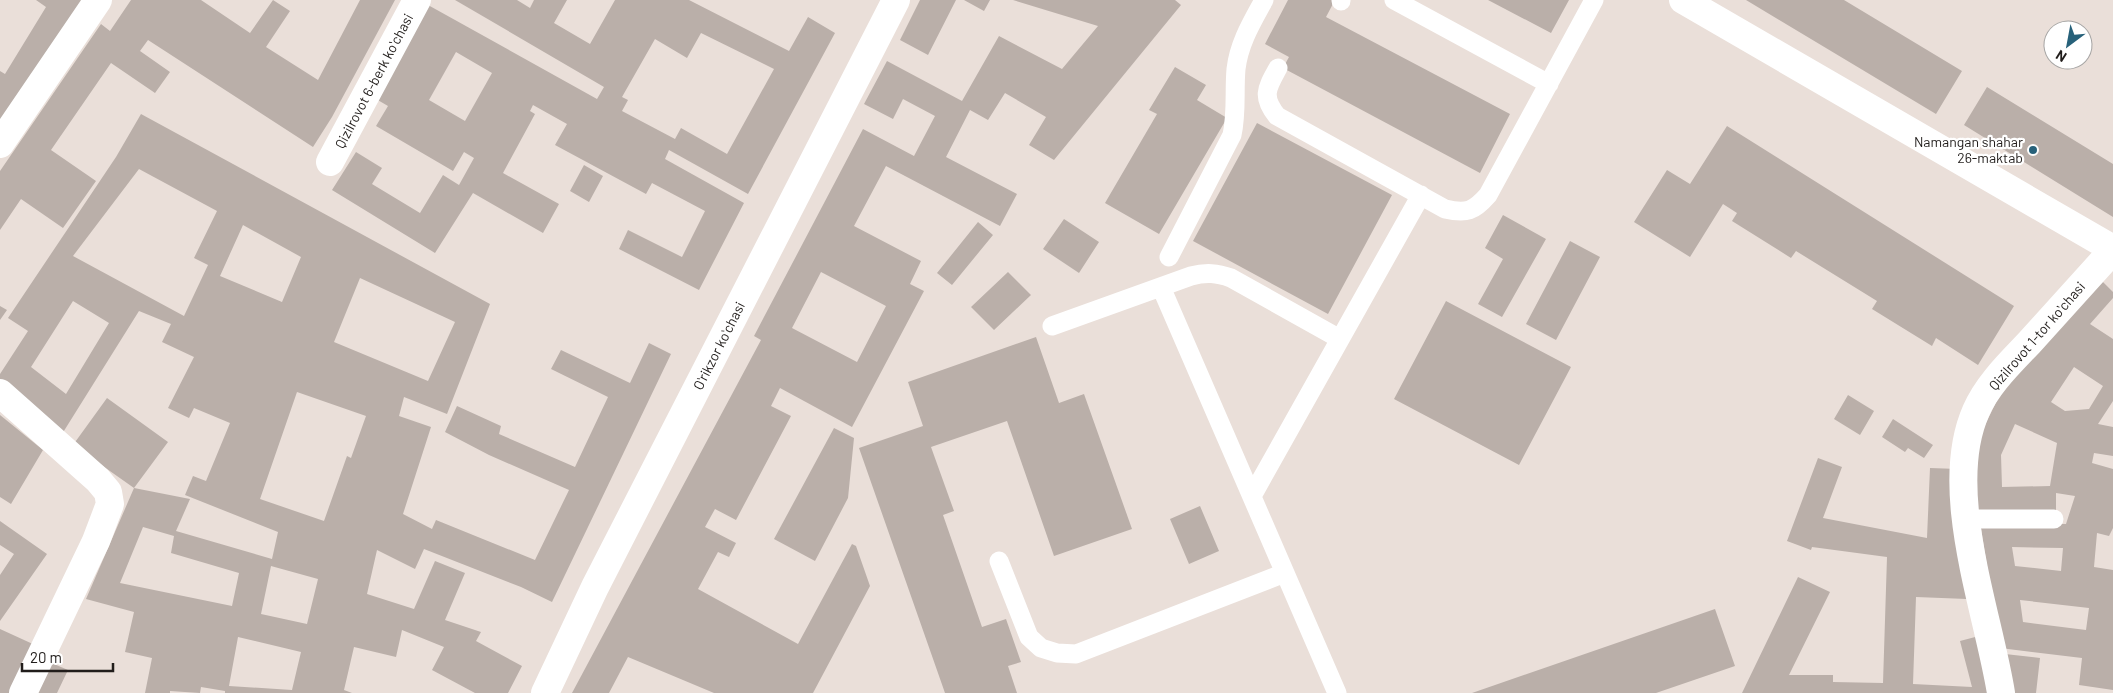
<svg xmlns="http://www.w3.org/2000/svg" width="2113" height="693" font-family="Barlow,sans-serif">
  <rect width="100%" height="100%" fill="#eadfd9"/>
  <path fill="#baafa9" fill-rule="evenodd" d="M36,0H84L0,127V71L5,74L46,7Z
    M131,0H201L250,33L273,0L290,11L266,47L318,80L360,0H395L332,117L313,147L148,40L140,51L170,72L155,93L111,63L51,150L96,181L63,228L21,199L0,230V171L101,24L110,31Z
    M455,0H517L530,8L534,0H567L554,23L590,44L615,0H689L789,51L808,17L835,33L748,194L669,150L665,159L744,203L699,290L619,249L628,230L682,257L705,211L652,183L646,194L555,145L567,124L533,105L530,111L535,114L503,173L559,204L543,233L473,193L435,253L332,190L356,152L382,168L372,184L420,213L443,175L459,185L474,158L464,152L453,171L376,126L388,106L376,99L428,5L597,99L604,87ZM701,33L774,69L727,154L681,128L675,139L622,111L628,100L622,97L655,39L687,58ZM456,52L492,73L465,121L429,100Z
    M920,0H956L928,55L900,40Z
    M964,0H990L984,11Z
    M1013,0H1175L1181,5L1054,160L1029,145L1046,117L1005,93L988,120L970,110L946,157L1017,194L1000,226L886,166L854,226L921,261L910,284L924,291L852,427L780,388L771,406L791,416L736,520L715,509L705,527L736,543L729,557L718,552L698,589L798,644L852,544L856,546L870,586L813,693H714L628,657L609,693H572L761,340L754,336L863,129L914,156L935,116L903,99L893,119L864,104L887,61L962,101L999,36L1062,69L1098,26ZM821,272L886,306L857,362L792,328Z
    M1288,0H1335L1326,17L1510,114L1480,173L1283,68L1289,57L1265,44Z
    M1488,0H1569L1551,33Z
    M1746,0H1844L1962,71L1936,114Z
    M1175,67L1206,85L1197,100L1227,118L1159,234L1105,203L1157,114L1149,110Z
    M1987,87L2113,164V217L1964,125Z
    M141,114L490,304L447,414L404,397L399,416L431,427L403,514L432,529L436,520L535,560L569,490L489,455L445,432L457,406L501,426L499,434L575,467L608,397L551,369L561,350L630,383L649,343L671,354L552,602L521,587L424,549L415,569L377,550L367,594L414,609L435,561L465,573L445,620L481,632L476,641L522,666L508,693H475L432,670L444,647L402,630L396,657L354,647L344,690L352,693H225V691L201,687L200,693L170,691V693H145L152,658L125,652L134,612L86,599L134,488L190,499L176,531L272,559L278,532L185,495L193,476L206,481L230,423L194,408L189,418L168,408L194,357L162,342L171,324L139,311L62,434L0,386V374L28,331L8,318L116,157ZM139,169L217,211L194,258L208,265L184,316L73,256ZM243,225L301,257L282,302L220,276ZM360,278L455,322L428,381L334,342ZM73,301L109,323L66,394L31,367ZM297,392L366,416L351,458L347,456L324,521L260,499ZM143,527L174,536L171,553L239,573L232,606L120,583ZM271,566L318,579L307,624L261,614ZM238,637L301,652L292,690L229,686Z
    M1257,123L1392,195L1328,314L1193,241Z
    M1727,126L2014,306L1978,365L1936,338L1932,346L1872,309L1877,301L1796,251L1791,258L1732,221L1737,213L1723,204L1690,257L1634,222L1667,170L1690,184Z
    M584,165L603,176L589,202L570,191Z
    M1503,215L1546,239L1502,317L1478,304L1503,259L1485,248Z
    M1064,219L1099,242L1079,273L1043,249Z
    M978,222L993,235L952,285L937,273Z
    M1570,241L1600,257L1556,340L1526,324Z
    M1008,272L1031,295L994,330L971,307Z
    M2100,279L2113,292V298L2090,324L2113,339V401L2098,424L2113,427V456L2094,453L2092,463L2113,469V528L2109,536L2097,533L2094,567L2113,570V690L2079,685L2082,658L2000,648L1980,522L2066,524L2075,496L2056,493V511L1972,512L1970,456L2002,390ZM2074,367L2103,386L2089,409L2065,411L2051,402ZM2015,424L2057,443L2050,486L2002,487L2001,455ZM2012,547L2063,548L2061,571L2015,566ZM2020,600L2089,608L2086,630L2023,622Z
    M1446,301L1571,367L1519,465L1394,399Z
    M0,306L7,310L0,320Z
    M1036,337L1059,403L1084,394L1132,529L1054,556L1007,421L931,447L954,511L943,515L982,627L1006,619L1021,662L1008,666L1017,693H945L859,448L923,426L908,382Z
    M1848,395L1874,411L1860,435L1834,419Z
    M107,398L168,442L134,488L73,445Z
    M0,415L43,450L11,504L0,497Z
    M1893,419L1933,445L1924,458L1908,448L1905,452L1882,437Z
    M834,428L854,438L848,498L815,561L774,539Z
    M1818,458L1842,467L1823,518L1927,538L1930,468L1958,469L1967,599L1916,597L1913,684L1972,687L1960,641L1979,636L1993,693H1742L1798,577L1830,592L1789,675H1833V682L1883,683L1887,557L1812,547L1811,550L1787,541Z
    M1200,506L1219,551L1189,564L1170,519Z
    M0,521L47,554L0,621V575L14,554L0,545Z
    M1715,609L1735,666L1656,693H1472Z
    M0,629L35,645L13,693H0Z
    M2005,654L2040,658L2036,693H2011Z
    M47,661L68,670L57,693H32Z"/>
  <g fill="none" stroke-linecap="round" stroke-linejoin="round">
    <path stroke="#fff" stroke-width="19" d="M1394,0L1549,84
      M1341,1V0
      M1278,68C1267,88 1261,96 1277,116L1445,209C1467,214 1474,211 1488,195L1594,0
      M1169,257L1232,135C1237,113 1234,91 1236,69C1239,43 1252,22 1264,0
      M1161,287L1337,693
      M1052,326L1191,276C1206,272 1217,273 1231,278L1340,339
      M1252,496L1421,195
      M1966,519H2054
      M999,561L1029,637L1041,648L1057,653L1076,654L1285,573"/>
    <path stroke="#fff" stroke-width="28" d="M1683,0L2113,249
      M0,144L98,0
      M330,162L417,0
      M0,393L98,480L108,492L110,504L96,541L23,693
      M2001,693C1988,611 1941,490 1976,411C1987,385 2010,363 2029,343C2057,312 2085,281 2113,250"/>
    <path stroke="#fff" stroke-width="28" d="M545,693L595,587L896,0"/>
  </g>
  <circle fill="#27617a" stroke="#fff" stroke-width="2" cx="2033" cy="150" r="5"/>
  <g text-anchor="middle" stroke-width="4.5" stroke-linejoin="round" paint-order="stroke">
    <g font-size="14" fill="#211d1b" stroke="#fff">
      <text transform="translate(374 81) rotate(-62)" y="5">Qizilrovot 6-berk koʻchasi</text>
      <text transform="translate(2037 336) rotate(-49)" y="5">Qizilrovot 1-tor koʻchasi</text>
      <text transform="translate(719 346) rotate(-63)" y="5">Oʻrikzor koʻchasi</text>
    </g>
    <g font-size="14" fill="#211d1b" stroke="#fff" text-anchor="end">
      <text x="2023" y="147">Namangan shahar<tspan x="2023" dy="16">26-maktab</tspan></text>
    </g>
  </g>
  <g transform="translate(2068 45) rotate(212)"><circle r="24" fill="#ffffff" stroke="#a6a5a4"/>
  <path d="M0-4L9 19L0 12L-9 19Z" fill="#27617a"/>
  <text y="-8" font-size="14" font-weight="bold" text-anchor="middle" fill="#211d1b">N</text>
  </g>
  <path d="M22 663v8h91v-8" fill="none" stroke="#211d1b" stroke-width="2.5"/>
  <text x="30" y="663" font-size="15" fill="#211d1b" stroke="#ffffff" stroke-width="4" paint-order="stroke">20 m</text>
</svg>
